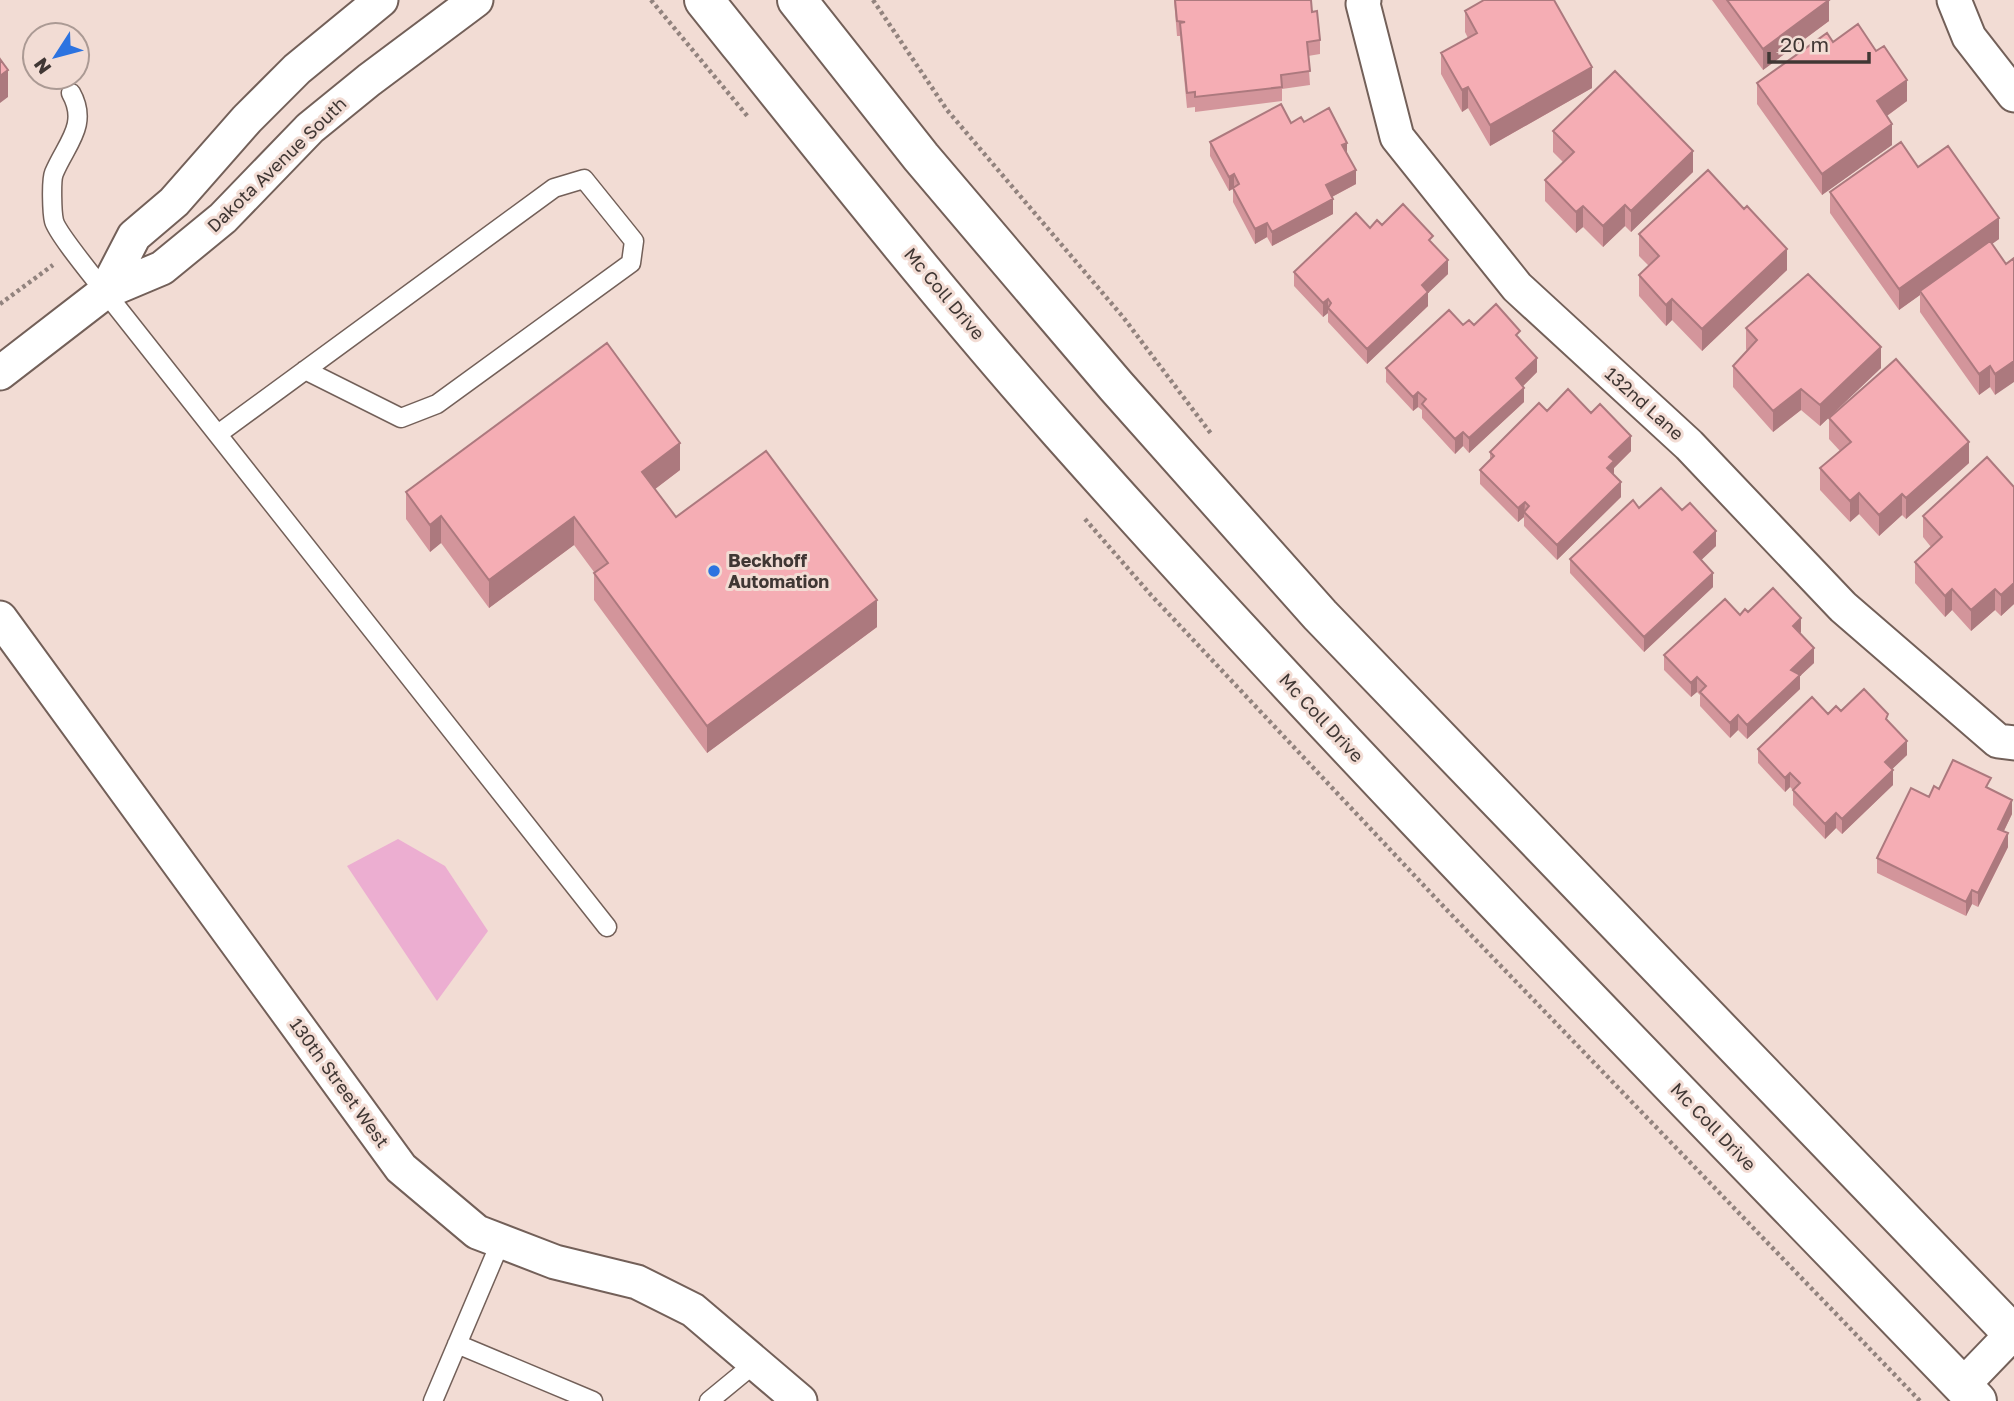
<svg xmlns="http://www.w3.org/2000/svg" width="2014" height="1401" font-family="'Golos Text',sans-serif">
  <rect width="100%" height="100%" fill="#f2dcd4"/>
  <path fill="#ecaed1" d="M398,839L445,866L488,931L437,1001L347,866Z"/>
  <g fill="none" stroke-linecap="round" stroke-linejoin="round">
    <defs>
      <path id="service" d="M71,93C89,125 66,144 54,173C51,180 52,213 54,221C57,233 95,279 105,292L607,927
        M218,434L554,188L584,179L634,241L631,263L437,404L401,418L305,370
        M457,1344L593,1401
        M433,1401L501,1241
        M709,1401L754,1364"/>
      <path id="minor" d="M1364,0L1363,4L1397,137L1517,287L1689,445L1843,607L1998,741L2014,743
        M1954,0L1969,37L2014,95
        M105,292L134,236L174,202L247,119L297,69L381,0
        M0,373L105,292L162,268L223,218L310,128L369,80L476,0
        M0,618L401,1168L477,1232L555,1262L637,1282L693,1310L800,1401
        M1962,1386L2014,1332"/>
      <path id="secondary" d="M704,0C821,146 937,293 1061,433C1356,765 1669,1081 1977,1401
        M797,0L921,157L1017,270L1116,386L1320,615L2014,1335"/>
    </defs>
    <use href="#service" stroke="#736059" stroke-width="21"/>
    <use href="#minor" stroke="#736059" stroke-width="37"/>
    <use href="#secondary" stroke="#736059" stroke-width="42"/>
    <path stroke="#92837e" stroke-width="4.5" stroke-dasharray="3.5 3.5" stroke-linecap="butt" d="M651,0L749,118
      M873,0L947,110L1123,317L1212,435
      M0,304L53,265
      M1085,519L1151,595L1444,907L1920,1401"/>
    <use href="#service" stroke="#fff" stroke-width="18"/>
    <use href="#minor" stroke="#fff" stroke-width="33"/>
    <use href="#secondary" stroke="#fff" stroke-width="38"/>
  </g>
  <path fill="#d3959b" d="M1174,0H1311L1312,12L1320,40V54L1308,56L1310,85L1282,89V101L1195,112V107L1187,108L1180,36H1177Z
    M1712,0H1829V21L1763,70Z
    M1465,11L1592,88L1490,146L1468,108L1462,112L1441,74V53L1468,38L1465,32Z
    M1833,42L1907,101L1887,116L1892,145L1822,195L1757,104V83Z
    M1304,122L1347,153L1356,184L1332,197L1333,214L1272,246L1267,237L1255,244L1233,202V189L1229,191L1210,156V142L1291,123Z
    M1553,131L1693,172L1631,232L1625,226L1603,247L1583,227L1576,233L1545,201V180L1563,162L1553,152Z
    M1918,167L1999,239L1992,244L2006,264L1995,395L1990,387L1979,395L1920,312V295L1899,310L1830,213V192Z
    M1382,225L1433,244L1448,274L1428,293V306L1367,364L1328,322V313L1323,317L1294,286V272L1370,228Z
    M1639,234L1787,270L1702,351L1672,320L1666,326L1639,296V275L1649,266L1639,256Z
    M1463,325H1474L1520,340L1537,372L1523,386L1524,402L1469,453L1463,446L1455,454L1422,418V410L1418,407L1413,411L1386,382V368Z
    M1746,328L1881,368L1820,426L1801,410L1773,432L1733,387V366L1747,351L1746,349Z
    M1547,411L1591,413L1631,451L1614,468V475L1621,497L1557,560L1524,526V517L1518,522L1480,484V470L1490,461V452Z
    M1829,418L1969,463L1906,519L1902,515L1879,536L1859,514L1850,522L1820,490V468L1840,451L1829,439Z
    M680,470L655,489L676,517L877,627L707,753L594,600V572L574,545L489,608L441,543L430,552L406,519V492Z
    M2014,487V604L2001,616L1995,610L1971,631L1952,610L1945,617L1915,583V562L1931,547L1923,537V516Z
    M1639,508L1716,546L1701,560L1713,587L1644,652L1570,573V559Z
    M1748,612L1801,632L1800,633L1814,663L1800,676V689L1747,739L1738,730L1730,738L1700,706V695L1697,692L1691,697L1664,670V655L1740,615Z
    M1841,711L1888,721L1907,755L1892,769L1893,785L1842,834L1836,828L1825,839L1793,805V790L1790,787L1785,792L1758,763V749L1828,714Z
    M1939,789H1991L2012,814L2004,831L2008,847L1978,907L1972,904L1966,916L1877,873V858L1929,797Z"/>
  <path fill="#ac797e" d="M1829,0V21L1763,70V49Z
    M1592,67V88L1490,146V125Z
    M8,70V97L0,103V76Z
    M1907,80V101L1877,123V101Z
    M1468,87V108L1462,112V90Z
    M1892,124V145L1822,195V174Z
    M1347,143V157L1342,145Z
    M1693,151V172L1631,232V211Z
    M1356,170V184L1326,200V185Z
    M1234,174V188L1229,191V177Z
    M1333,199V214L1272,246V232Z
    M1625,205V226L1603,247V226Z
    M1583,206V227L1576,233V212Z
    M1999,218V239L1922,293L1920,291V295L1899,310V289Z
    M1267,223V237L1255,244V229Z
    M1787,249V270L1702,351V329Z
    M1448,260V274L1428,293V306L1367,364V349L1422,285Z
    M1328,299V313L1323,317V303Z
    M1672,299V320L1666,326V305Z
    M1881,347V368L1820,426V405Z
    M1537,358V372L1516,393V378Z
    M2014,361V382L1995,395V374Z
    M1990,366V387L1979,395V374Z
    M1524,388V402L1469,453V438Z
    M1801,389V410L1773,432V411Z
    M1418,392V407L1413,411V397Z
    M1463,432V446L1455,454V439Z
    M1631,436V451L1614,468V476L1607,468L1609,457Z
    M1969,442V463L1906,519V498Z
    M680,443V470L642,499V472Z
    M1621,482V497L1557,560V545Z
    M1859,493V514L1850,522V501Z
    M1902,494V515L1879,536V515Z
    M1525,502L1524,517L1518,522V508Z
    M441,516V543L430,552V525Z
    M574,517V545L489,608V580Z
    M1716,531V546L1694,567V552Z
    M1713,573V587L1644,652V637Z
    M2014,583V604L2001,616V595Z
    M1952,589V610L1945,617V596Z
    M1995,589V610L1971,631V610Z
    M877,600V627L707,753V726Z
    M1801,618V632L1793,640V626Z
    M1814,648V663L1800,676V689L1747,739V725L1791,670Z
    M1697,677V692L1691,697V683Z
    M1738,715V730L1730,738V723Z
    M1907,741V755L1885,776V762Z
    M1893,770V785L1842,834V819Z
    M1790,773V787L1785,792V778Z
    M2012,800V814L1998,843V829Z
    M1836,813V828L1825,839V824Z
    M2008,833V847L1978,907V893Z
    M1972,890V904L1966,916V902Z"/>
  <path fill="#f5adb4" stroke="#ac797e" stroke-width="2" d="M1175,0H1311L1312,12L1317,11L1320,40L1307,42L1310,71L1281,75L1282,87L1195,97V92L1187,93L1180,23L1185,22L1177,21Z
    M1484,0H1554L1592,67L1490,125L1468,87L1462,90L1441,53L1477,33L1465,11Z
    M1727,0H1829L1763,49Z
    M1858,24L1876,51L1884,46L1907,80L1877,101L1892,124L1822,174L1757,83L1827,33L1833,42Z
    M0,59L8,70L0,76Z
    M1615,71L1693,151L1631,211L1625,205L1603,226L1583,206L1576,212L1545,180L1574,152L1553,131Z
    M1281,104L1291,123L1301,117L1304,122L1329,108L1347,143L1342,145L1356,170L1326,185L1333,199L1272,232L1267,223L1255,229L1233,188L1239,184L1234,174L1229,177L1210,142Z
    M1901,142L1918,167L1948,146L1999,218L1899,289L1830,192Z
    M1708,170L1744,209L1747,206L1787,249L1702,329L1672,299L1666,305L1639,275L1659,256L1639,234Z
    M1403,204L1433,236L1429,240L1448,260L1422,285L1428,292L1367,349L1328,308L1331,303L1328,299L1323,303L1294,272L1356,213L1370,228L1377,220L1382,225Z
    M1990,241L2006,264L2014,258V361L1995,374L1990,366L1979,374L1920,291Z
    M1808,274L1881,347L1820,405L1801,389L1773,411L1733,366L1757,340L1746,328Z
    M1496,304L1520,331L1516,335L1537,358L1516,378L1524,388L1469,438L1463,432L1455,439L1422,404L1426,399L1418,392L1413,397L1386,368L1449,310L1463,325L1469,320L1474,325Z
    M607,343L680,443L642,472L676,517L766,451L877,600L707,726L594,573L608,563L574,517L489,580L441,516L430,525L406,492Z
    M1896,359L1969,442L1906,498L1902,494L1879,515L1859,493L1850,501L1820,468L1851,442L1829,418Z
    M1568,389L1591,413L1600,404L1631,436L1609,457L1614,461L1607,468L1621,482L1557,545L1524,512L1529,506L1525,502L1518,508L1480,470L1494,456L1490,452L1539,403L1547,411Z
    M1987,457L2014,487V583L2001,595L1995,589L1971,610L1952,589L1945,596L1915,562L1942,537L1923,516Z
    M1661,488L1682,510L1690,503L1716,531L1694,552L1713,573L1644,637L1570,559L1633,500L1639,508Z
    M1773,588L1801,618L1793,626L1814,648L1791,670L1800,675L1747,725L1738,715L1730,723L1700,692L1706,686L1697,677L1691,683L1664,655L1725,599L1740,615L1745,609L1748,612Z
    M1864,689L1888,714L1886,719L1907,741L1885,762L1893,770L1842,819L1836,813L1825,824L1793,790L1800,783L1790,773L1785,778L1758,749L1812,697L1828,714L1836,706L1841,711Z
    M1953,760L1991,778L1986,787L2012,800L1998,829L2008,833L1978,893L1972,890L1966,902L1877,858L1911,788L1929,797L1934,786L1939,789Z"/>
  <circle fill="#2c73e0" stroke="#f2dcd4" stroke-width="2.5" cx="714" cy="571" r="7"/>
  <g text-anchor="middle" stroke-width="6" stroke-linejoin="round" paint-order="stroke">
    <g font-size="18" fill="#403734" stroke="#f2dcd4">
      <text transform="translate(277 165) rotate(-44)" y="6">Dakota Avenue South</text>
      <text transform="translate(944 294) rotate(50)" y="6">Mc Coll Drive</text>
      <text transform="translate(1644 404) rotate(42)" y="6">132nd Lane</text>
      <text transform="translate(1321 718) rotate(47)" y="6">Mc Coll Drive</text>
      <text transform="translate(339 1083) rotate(54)" y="6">130th Street West</text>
      <text transform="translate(1713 1127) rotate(46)" y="6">Mc Coll Drive</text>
    </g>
    <g font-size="18" font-weight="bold" fill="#403734" stroke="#f2dcd4" text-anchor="start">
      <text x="728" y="567">Beckhoff<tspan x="728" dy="21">Automation</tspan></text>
    </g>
  </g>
  <g transform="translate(56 56) rotate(234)"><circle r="33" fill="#f2dcd4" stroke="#ab9a94" stroke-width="2"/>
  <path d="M0-5L12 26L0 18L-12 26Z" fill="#2c73e0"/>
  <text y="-10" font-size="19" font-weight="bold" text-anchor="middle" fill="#403734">N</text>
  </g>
  <path d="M1769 52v10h100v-10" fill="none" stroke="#403734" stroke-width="3.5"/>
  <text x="1780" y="52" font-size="21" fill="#403734" stroke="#f2dcd4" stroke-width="5" paint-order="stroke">20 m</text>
</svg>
